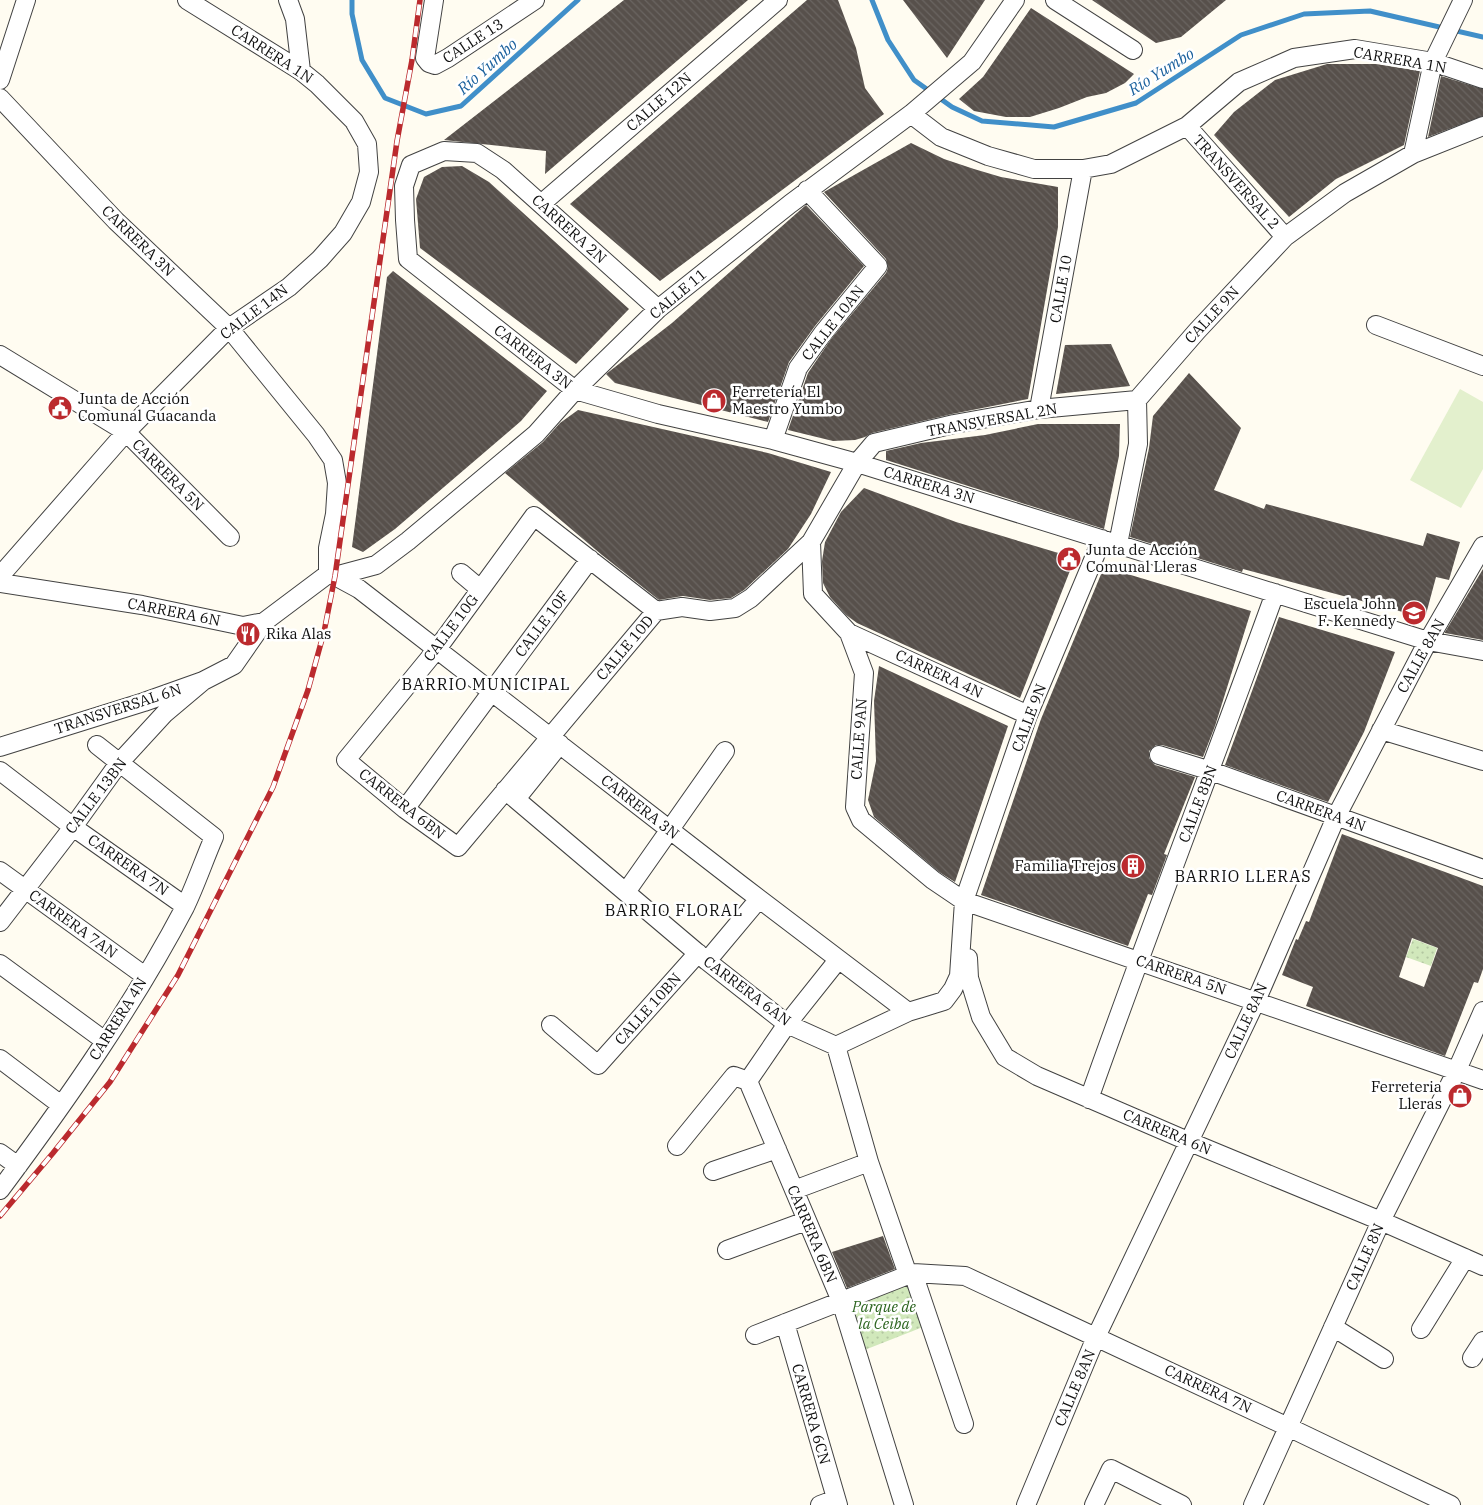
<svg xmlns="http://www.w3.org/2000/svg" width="1483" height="1505" font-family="'IBM Plex Serif',serif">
  <defs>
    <pattern id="green-dots" width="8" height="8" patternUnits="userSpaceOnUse" patternTransform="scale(1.25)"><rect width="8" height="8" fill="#d1e8bb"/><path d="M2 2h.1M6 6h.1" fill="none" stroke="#b2c6a0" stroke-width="1.8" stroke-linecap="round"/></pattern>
    <pattern id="building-back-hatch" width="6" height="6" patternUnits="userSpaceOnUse" patternTransform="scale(1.25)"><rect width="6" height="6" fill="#57504b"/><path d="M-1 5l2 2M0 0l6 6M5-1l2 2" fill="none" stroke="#6a6561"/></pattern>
  </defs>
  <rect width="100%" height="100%" fill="#fffcf1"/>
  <path fill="url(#green-dots)" d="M1413,939L1437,948L1431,966L1406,957Z
    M910,1279L928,1325L862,1351L846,1304Z"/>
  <path fill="#e3f0cd" d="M1460,389L1483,402V469L1461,508L1410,480Z"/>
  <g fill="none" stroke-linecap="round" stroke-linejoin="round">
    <path stroke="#408fc9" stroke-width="5" d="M352,0V14L362,60L385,98L426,114L461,106L578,0
      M872,0L888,40L914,80L952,107L982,121L1054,127L1136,103L1241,35L1304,14L1370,11L1483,37"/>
  </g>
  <path fill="url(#building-back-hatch)" fill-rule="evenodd" d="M624,0H748L545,174L546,151L444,140Z
    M807,0H838L856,48L865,88L884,114L660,281L570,204Z
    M903,0H985L947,58Z
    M1092,0H1226L1181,37L1156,43Z
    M1031,8L1134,74L1125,83L1106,93L1087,97L1059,108L1030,117H1006L974,111L959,99L983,77Z
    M1327,64H1376L1420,71L1404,145L1336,179L1289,217L1214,135L1234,112L1275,80Z
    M1441,76L1483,89V116L1428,137Z
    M911,143L944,159L974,169L1001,177L1058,187V227L1028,399L952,414L872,433L865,437L855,440L833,441L788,430L808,373L831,339L886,273L888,268L886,259L824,192Z
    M462,166L489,182L629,309L576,364L420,248L416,199L424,177L442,167Z
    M806,205L864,266L815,326L789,362L768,422L615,383L606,374L672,323Z
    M393,271L547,391L521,421L395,529L363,552L352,547L387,277Z
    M1111,344L1130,386L1056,394L1065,345Z
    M1189,373L1241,428L1214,490L1264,509L1266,504L1423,546L1427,533L1460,542L1449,580L1436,577L1425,618L1243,569L1242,572L1130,537L1149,448L1153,416Z
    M578,410L768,453L831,472L811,514L788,549L744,590L731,598L710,600L683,596L659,600L602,555L505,473L543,442L560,423Z
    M1038,424H1120L1119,456L1104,529L886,460V451L921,443L985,435Z
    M864,488L956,522L1075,558L1020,698L857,623L846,615L830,597L823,583L822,561L825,542L841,512Z
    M1104,567L1251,611L1215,726L1203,757L1162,745H1156L1149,751V758L1155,765L1195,777L1164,854L1167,855L1152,895L1148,894L1128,946L981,895L1041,719Z
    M1483,569V640L1445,633V632Z
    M1279,617L1395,652L1364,732L1328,802L1225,765Z
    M879,666L1008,726L955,882L939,872L874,817L868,800L876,761L874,701Z
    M1342,834L1483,886V969L1478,983L1474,982L1445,1056L1306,1006L1313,987L1282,975L1296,939L1298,940L1306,921L1309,922ZM1412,938L1438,948L1424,987L1399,977Z
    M883,1236L895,1269L847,1288L832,1252Z"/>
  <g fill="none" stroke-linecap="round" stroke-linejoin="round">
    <defs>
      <path id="minor" d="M288,0L295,19L301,71
        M434,0L425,58L429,63L435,65L448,58L535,0
        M1055,0L1133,50
        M0,80L26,0
        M0,98L116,221L229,328L316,435L333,460L337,483L335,514L328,548V574
        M911,114L941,137L988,156L1034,169H1083L1111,164L1187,126L1239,82L1294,58L1355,49L1433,62L1483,79
        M1187,126L1285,237
        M1413,154L1433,62L1463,0
        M541,204L778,0
        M658,309L503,170L477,153L444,151L411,165L404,186L405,220L408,259L575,390L658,414L773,440L857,463L1428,641L1483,651
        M1376,325L1483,366
        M0,355L126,432L230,537
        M1039,409L1083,169
        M773,440L798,368L823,333L878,266L807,190
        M811,542L813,594L849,633L864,673L855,807L861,820L933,880L964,901L1483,1080
        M1118,544L1138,444L1137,400L1197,331L1285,237L1345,193L1413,154L1483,126
        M461,573L480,589
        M328,574L335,576L359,589L741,885L908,1012L944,1001L953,989L959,976L964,901L1028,715L1102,539
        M0,576L126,432L229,328L289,287L320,259L343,233L361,202L369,172L367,144L354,121L317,84L301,71L187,0
        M335,576L376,565L408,541L536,434L575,390L658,309L790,204L911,114L972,62L1015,0
        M0,583L142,605L243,626L264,622L328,574
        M656,611L534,516L437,649L346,760L405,809L458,847L656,611L682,607L710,611L735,608L751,598L811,542L857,463L874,443L954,424L1039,409L1137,400
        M849,633L1028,715
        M1381,730L1483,761
        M0,747L144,702L203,681L234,665L264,622
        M1159,755L1211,771L1483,869
        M0,771L73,827L185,906
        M505,790L707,961L787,1024L836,1046
        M516,799L560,744
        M405,809L590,559
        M0,871L145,976
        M626,892L725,751
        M0,922L73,827L119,763L165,713L203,681
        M968,958L969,978L981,1017L1005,1057L1037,1076L1190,1142L1381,1221L1483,1266
        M707,961L759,899
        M0,964L105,1041
        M551,1025L598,1065L698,953
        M836,1046L869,1162L908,1275
        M836,1046L908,1012
        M0,1059L61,1105
        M748,1081L841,1301L904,1505
        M748,1081L787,1024L838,960
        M1089,1099C1149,929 1214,762 1275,593
        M677,1146L734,1076L748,1081
        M0,1153L18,1166
        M713,1171L777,1149
        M0,1190C67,1100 133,1006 185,907C196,884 204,860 214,837L97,745
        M794,1190L869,1162
        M727,1250L806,1221
        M913,1273L964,1424
        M785,1323L838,1505
        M1333,1327L1384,1359
        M1421,1329L1465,1258
        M755,1335L913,1273L965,1276L1288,1427L1451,1505
        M1472,1358L1483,1341
        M820,1505L836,1499
        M1026,1505L1096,1337L1256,1001L1336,817L1428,641L1483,546
        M1094,1505L1111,1469L1182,1505
        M1253,1505L1381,1221L1457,1070L1483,1011"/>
    </defs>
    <use href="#minor" stroke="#424242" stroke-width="20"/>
    <use href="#minor" stroke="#fff" stroke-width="18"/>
    <defs>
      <path id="rail" d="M0,1216L53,1153L110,1082L178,975L273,787L308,690L324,632L335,576L397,141L412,60L420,0"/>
    </defs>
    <use href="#rail" stroke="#bb2a2e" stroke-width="5.5"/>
    <use href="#rail" stroke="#fff" stroke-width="4" stroke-dasharray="11" stroke-linecap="butt"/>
  </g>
  <defs>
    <symbol id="shop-disc" viewBox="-11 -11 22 22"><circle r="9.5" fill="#bb2a2e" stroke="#fff"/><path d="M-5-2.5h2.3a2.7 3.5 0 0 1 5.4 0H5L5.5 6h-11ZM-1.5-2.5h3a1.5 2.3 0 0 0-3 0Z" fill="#fff"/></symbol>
    <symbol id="civic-disc" viewBox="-11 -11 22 22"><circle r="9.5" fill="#bb2a2e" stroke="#fff"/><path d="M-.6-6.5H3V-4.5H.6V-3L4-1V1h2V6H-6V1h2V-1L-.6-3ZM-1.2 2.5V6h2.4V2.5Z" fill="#fff"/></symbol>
    <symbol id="school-disc" viewBox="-11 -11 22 22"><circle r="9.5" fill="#bb2a2e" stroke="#fff"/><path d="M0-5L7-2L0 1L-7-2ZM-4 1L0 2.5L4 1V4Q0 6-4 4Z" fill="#fff"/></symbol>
    <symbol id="restaurant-disc" viewBox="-11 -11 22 22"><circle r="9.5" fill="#bb2a2e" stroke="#fff"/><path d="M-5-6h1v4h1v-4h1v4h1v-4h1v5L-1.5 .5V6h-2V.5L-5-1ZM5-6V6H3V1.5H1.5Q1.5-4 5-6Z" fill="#fff"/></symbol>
    <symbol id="building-disc" viewBox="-11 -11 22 22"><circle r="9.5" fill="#bb2a2e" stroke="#fff"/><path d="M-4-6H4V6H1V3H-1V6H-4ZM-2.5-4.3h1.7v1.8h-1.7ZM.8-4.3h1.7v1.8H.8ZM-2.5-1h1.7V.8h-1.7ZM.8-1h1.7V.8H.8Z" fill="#fff"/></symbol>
  </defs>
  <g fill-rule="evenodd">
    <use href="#shop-disc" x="700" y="387" width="28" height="28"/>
    <use href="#civic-disc" x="46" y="394" width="28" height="28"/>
    <use href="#civic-disc" x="1055" y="545" width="28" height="28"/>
    <use href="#school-disc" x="1400" y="599" width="28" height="28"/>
    <use href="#restaurant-disc" x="234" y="620" width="28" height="28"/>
    <use href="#building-disc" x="1119" y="852" width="28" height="28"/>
    <use href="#shop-disc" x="1446" y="1082" width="28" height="28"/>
  </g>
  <g text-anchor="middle" stroke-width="5" stroke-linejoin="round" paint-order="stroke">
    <g font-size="15" fill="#0f0f0f" stroke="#fff">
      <text transform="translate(473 41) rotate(-33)" y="5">CALLE 13</text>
      <text transform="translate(272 54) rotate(33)" y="5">CARRERA 1N</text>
      <text transform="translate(1400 60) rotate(10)" y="5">CARRERA 1N</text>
      <text transform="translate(659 102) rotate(-41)" y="5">CALLE 12N</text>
      <text transform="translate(1236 182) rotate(48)" y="5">TRANSVERSAL 2</text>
      <text transform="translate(569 229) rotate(42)" y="5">CARRERA 2N</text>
      <text transform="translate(138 241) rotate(44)" y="5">CARRERA 3N</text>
      <text transform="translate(1061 289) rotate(-80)" y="5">CALLE 10</text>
      <text transform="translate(678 294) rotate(-40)" y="5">CALLE 11</text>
      <text transform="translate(254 312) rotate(-37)" y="5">CALLE 14N</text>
      <text transform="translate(1212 315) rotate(-47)" y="5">CALLE 9N</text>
      <text transform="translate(833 323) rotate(-52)" y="5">CALLE 10AN</text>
      <text transform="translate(533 357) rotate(38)" y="5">CARRERA 3N</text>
      <text transform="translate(992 420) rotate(-10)" y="5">TRANSVERSAL 2N</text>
      <text transform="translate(168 475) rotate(45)" y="5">CARRERA 5N</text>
      <text transform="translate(929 485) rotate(17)" y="5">CARRERA 3N</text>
      <text transform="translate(174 612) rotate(11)" y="5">CARRERA 6N</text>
      <text transform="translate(542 624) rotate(-53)" y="5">CALLE 10F</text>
      <text transform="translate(451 628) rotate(-53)" y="5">CALLE 10G</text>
      <text transform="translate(625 648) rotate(-50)" y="5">CALLE 10D</text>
      <text transform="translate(1421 656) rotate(-61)" y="5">CALLE 8AN</text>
      <text transform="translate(939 674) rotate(25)" y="5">CARRERA 4N</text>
      <text transform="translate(118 709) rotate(-18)" y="5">TRANSVERSAL 6N</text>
      <text transform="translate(1029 718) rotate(-69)" y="5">CALLE 9N</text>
      <text transform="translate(859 739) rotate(-86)" y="5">CALLE 9AN</text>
      <text transform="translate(96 796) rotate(-53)" y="5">CALLE 13BN</text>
      <text transform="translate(402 804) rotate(38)" y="5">CARRERA 6BN</text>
      <text transform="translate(1198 804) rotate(-69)" y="5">CALLE 8BN</text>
      <text transform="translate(640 807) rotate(38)" y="5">CARRERA 3N</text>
      <text transform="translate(1321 811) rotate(20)" y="5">CARRERA 4N</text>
      <text transform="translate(128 865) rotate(35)" y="5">CARRERA 7N</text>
      <text transform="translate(73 924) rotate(36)" y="5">CARRERA 7AN</text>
      <text transform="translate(1181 975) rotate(19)" y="5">CARRERA 5N</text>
      <text transform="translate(747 991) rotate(37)" y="5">CARRERA 6AN</text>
      <text transform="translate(648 1009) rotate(-48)" y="5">CALLE 10BN</text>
      <text transform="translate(118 1019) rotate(-58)" y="5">CARRERA 4N</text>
      <text transform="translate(1246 1021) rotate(-65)" y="5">CALLE 8AN</text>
      <text transform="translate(1167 1132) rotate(23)" y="5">CARRERA 6N</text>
      <text transform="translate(812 1234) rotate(67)" y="5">CARRERA 6BN</text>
      <text transform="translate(1365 1257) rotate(-66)" y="5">CALLE 8N</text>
      <text transform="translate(1075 1388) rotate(-67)" y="5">CALLE 8AN</text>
      <text transform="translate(1208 1389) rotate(25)" y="5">CARRERA 7N</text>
      <text transform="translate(811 1414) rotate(74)" y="5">CARRERA 6CN</text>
    </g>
    <g font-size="15" fill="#0f0f0f" stroke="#fff" text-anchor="start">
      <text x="732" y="397">Ferretería El<tspan x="732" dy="17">Maestro Yumbo</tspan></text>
      <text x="78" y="404">Junta de Acción<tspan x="78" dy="17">Comunal Guacanda</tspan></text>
      <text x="1086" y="555">Junta de Acción<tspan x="1086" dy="17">Comunal Lleras</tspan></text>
      <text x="1396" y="609" text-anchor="end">Escuela John<tspan x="1396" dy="17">F. Kennedy</tspan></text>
      <text x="266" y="639">Rika Alas</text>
      <text x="1116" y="871" text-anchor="end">Familia Trejos</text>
      <text x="1442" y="1092" text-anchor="end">Ferreteria<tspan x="1442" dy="17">Lleras</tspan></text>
    </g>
    <g font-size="15" font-style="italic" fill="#2d6520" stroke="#fff">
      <text x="884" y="1312">Parque de<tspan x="884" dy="17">la Ceiba</tspan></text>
    </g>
    <g font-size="16" font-style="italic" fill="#1b619d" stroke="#fff">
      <text transform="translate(487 66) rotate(-42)" y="6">Río Yumbo</text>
      <text transform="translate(1161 71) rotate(-32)" y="6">Río Yumbo</text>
    </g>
    <g font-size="16" letter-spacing="1" fill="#0f0f0f" stroke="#fff">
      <text x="486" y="690">BARRIO MUNICIPAL</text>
      <text x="1243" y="882">BARRIO LLERAS</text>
      <text x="674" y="916">BARRIO FLORAL</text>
    </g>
  </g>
</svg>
